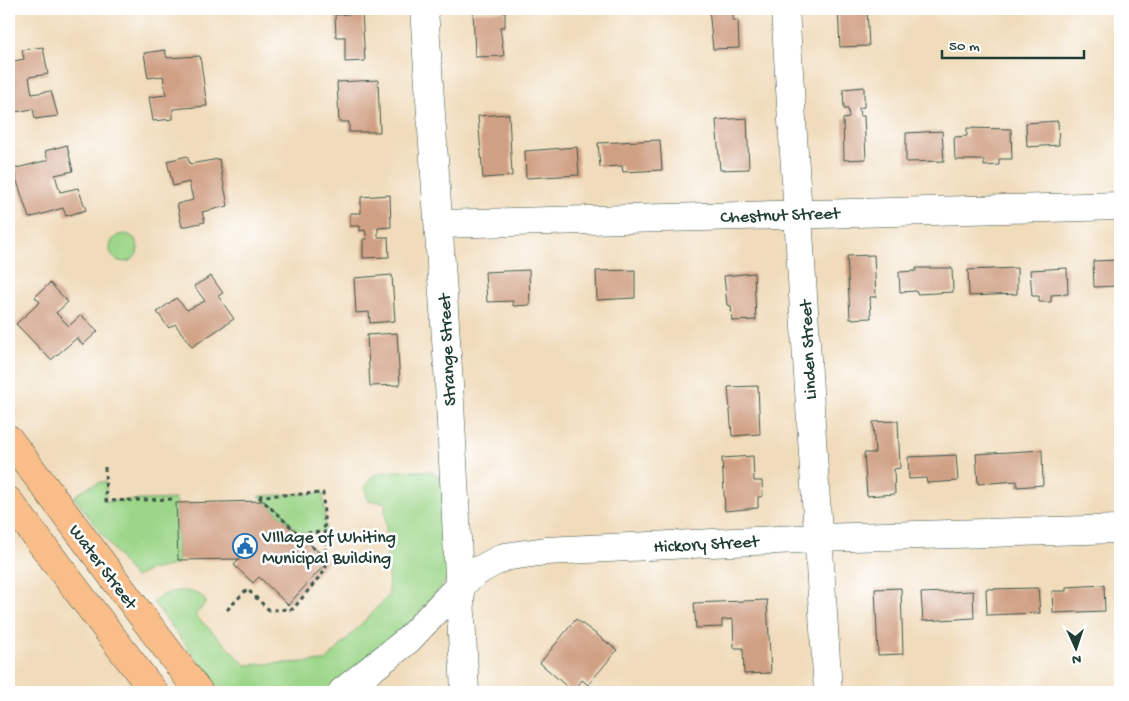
<svg xmlns="http://www.w3.org/2000/svg" width="1129" height="701" font-family="'Gochi Hand',sans-serif">
  <rect width="100%" height="100%" fill="#fff"/>
  <filter id="ink" filterUnits="userSpaceOnUse"><feTurbulence type="fractalNoise" baseFrequency=".02" numOctaves="2"/><feDisplacementMap in="SourceGraphic" scale="10" xChannelSelector="R" yChannelSelector="G"/><feConvolveMatrix kernelMatrix="1 2 1 2 8 2 1 2 1" color-interpolation-filters="sRGB"/></filter>
  <filter id="wash" filterUnits="userSpaceOnUse"><feTurbulence type="fractalNoise" baseFrequency=".0096" numOctaves="4" result="noise"/><feDisplacementMap in="SourceGraphic" scale="20" xChannelSelector="R" yChannelSelector="G"/><feGaussianBlur stdDeviation="1.12" result="paint"/><feColorMatrix in="noise" values="0 0 0 0 0 0 0 0 0 0 0 0 0 0 0 0 0 1.4 0 .05"/><feComposite in="paint" operator="in"/></filter>
  <g filter="url(#wash)">
    <rect width="100%" height="100%" fill="#f0dbba"/>
    <path fill="#9cd689" stroke="#5e8a5e" d="M110 248a14 14 0 1 1 28 0a14 14 0 1 1-28 0Z
      M424,471L432,472L442,479L451,575L406,628L327,692H222L153,602C158,599 165,593 171,592C182,590 202,590 206,603L195,615L246,665L326,661L389,595L385,502L368,501C355,464 402,472 424,471Z
      M101,482H106V501L176,499L178,564L147,571L135,578L74,497L85,488Z
      M323,493L326,532L299,533L259,496Z"/>
    <g id="blocks">
      <path fill="#d0a084" d="M709,9H733V20H738L739,48L713,49Z
        M838,9H867L869,46L840,47Z
        M505,11V27H500L504,56L475,57L473,12Z
        M362,13L365,61L345,62V37H336L335,15Z
        M43,47L48,74L29,77L32,94L51,91L58,116L35,119L33,109L9,113V62L24,59L22,50Z
        M165,50L167,58L200,56L207,106L173,109V119L153,121L149,97L166,95L163,76L148,78L144,53Z
        M378,80L380,132H349V122H339L337,82Z
        M864,87V107L859,108L860,116H864L866,159L844,160L843,119L849,118L848,109H844L843,89Z
        M509,114L512,176L483,178L478,116Z
        M747,118L749,169L720,170L716,120Z
        M1058,121L1059,145L1027,147L1026,123Z
        M967,128L1011,129L1012,159H999V165L984,166V160H955L954,137L967,136Z
        M942,131L944,161L906,162V133Z
        M660,140L662,170L623,172L622,166L600,167L598,143Z
        M67,145L73,171L55,175L60,192L78,188L86,210L66,216L63,208L29,218L13,169L48,160L45,151Z
        M577,147L579,175L526,178L525,151Z
        M187,156L190,164L219,159L228,206L202,212L205,222L182,227L177,204L193,200L189,182L173,186L167,161Z
        M390,195L391,227L378,228V237H388L389,257L363,258V239H367L365,230L360,231V226H350V213H361V197Z
        M874,255L876,297H870L871,318L850,319L847,256Z
        M1120,260V286L1094,287L1093,261Z
        M916,268H952L953,292L917,294L916,291L900,292L899,272L916,271Z
        M1017,268V294L969,296L968,270Z
        M1067,268L1068,294L1051,295V302H1039V296H1032L1030,270Z
        M529,270L530,305L513,306V301L487,302L485,272Z
        M635,270V298L597,300L596,271Z
        M754,273L756,320L732,321L731,306L727,305L724,276Z
        M392,275L395,321L370,323L369,312L356,313L354,278Z
        M211,276L223,293L218,296L234,319L192,347L175,324L169,328L157,312L176,298L187,310L205,301L194,286Z
        M50,283L68,302L56,313L69,326L81,315L98,331L83,345L77,338L51,360L16,324L40,302L35,297Z
        M397,333L400,385L370,386L367,335Z
        M758,386L760,434L732,436L728,387Z
        M898,421L900,468L894,469L895,494L867,496L864,453H875L873,422Z
        M1042,450L1043,485L1017,487V481L978,484L976,454Z
        M956,455L958,481L927,483L926,478L909,479L908,457Z
        M753,456L754,481H762L763,496L758,497V508L725,511L722,458Z
        M264,501L328,561L288,605L259,577L253,583L234,565L240,559L178,560L176,503Z
        M1104,585L1105,611L1053,613L1052,591H1066V587Z
        M901,588L903,654L878,655L875,589Z
        M1038,588L1040,613L987,615L986,589Z
        M973,591L974,618L923,621L921,593Z
        M767,600L771,673L744,674L743,648H734L733,619L722,620V627L696,628L694,603Z
        M576,619L617,650L588,685L582,680L573,692L540,663Z"/>
    </g>
  </g>
  <g filter="url(#ink)">
    <use href="#blocks" fill-opacity="0" stroke="#3e5548" stroke-width="1"/>
    <g fill="none" stroke-linecap="round" stroke-linejoin="round">
      <defs>
        <path id="minor" d="M424,9L449,384L465,692
          M785,9L828,692
          M439,224L1120,206
          M342,692L408,640L460,585L481,569L504,557L546,551L819,538L1120,529"/>
        <path id="major" d="M9,439L199,692
          M9,501L154,692"/>
      </defs>
      <use href="#minor" stroke="#3e5548" stroke-width="29"/>
      <use href="#major" stroke="#3e5548" stroke-width="29"/>
      <path stroke="#3e5548" stroke-width="3" stroke-dasharray="4 4" stroke-linecap="butt" d="M105,467L106,501L176,499
        M259,497L327,561
        M299,533L326,532
        M227,610L247,589L269,610L293,609L326,569L323,493L259,496"/>
      <use href="#minor" stroke="#fff" stroke-width="28"/>
      <use href="#major" stroke="#f8bd89" stroke-width="28"/>
    </g>
  </g>
  <defs>
    <symbol id="civic-ring" viewBox="-11 -11 22 22"><circle r="9.5" fill="#fff" stroke="#1f6fb2" stroke-width="1.5"/><path d="M-.6-6.5H3V-4.5H.6V-3L4-1V1h2V6H-6V1h2V-1L-.6-3ZM-1.2 2.5V6h2.4V2.5Z" fill="#1f6fb2"/></symbol>
  </defs>
  <g fill-rule="evenodd">
    <use href="#civic-ring" x="231" y="532" width="28" height="28"/>
  </g>
  <g text-anchor="middle" stroke-width="5" stroke-linejoin="round" paint-order="stroke">
    <g font-size="18" fill="#1f3d34" stroke="#fff">
      <text transform="translate(780 214) rotate(-2)" y="6">Chestnut Street</text>
      <text transform="translate(446 350) rotate(-93)" y="6">Strange Street</text>
      <text transform="translate(807 350) rotate(-93)" y="6">Linden Street</text>
      <text transform="translate(706 543) rotate(-3)" y="6">Hickory Street</text>
      <text transform="translate(104 566) rotate(53)" y="6">Water Street</text>
    </g>
    <g font-size="18" fill="#1f3d34" stroke="#fff" text-anchor="start">
      <text x="262" y="542">VIllage of Whiting<tspan x="262" dy="21">Municipal Building</tspan></text>
    </g>
  </g>
  <rect width="1129" height="701" fill="none" stroke="#fff" stroke-width="30"/>
  <g transform="translate(1076 648) rotate(177)" stroke="#ffffff" stroke-width="4" paint-order="stroke">
  <path d="M0-4L9 19L0 12L-9 19Z" fill="#1f3d34"/>
  <text y="-8" font-size="14" font-weight="bold" text-anchor="middle" fill="#1f3d34">N</text>
  </g>
  <path d="M942 50v8h142v-8" fill="none" stroke="#1f3d34" stroke-width="2.5"/>
  <text x="949" y="50" font-size="15" fill="#1f3d34" stroke="#ffffff" stroke-width="4" paint-order="stroke">50 m</text>
</svg>
